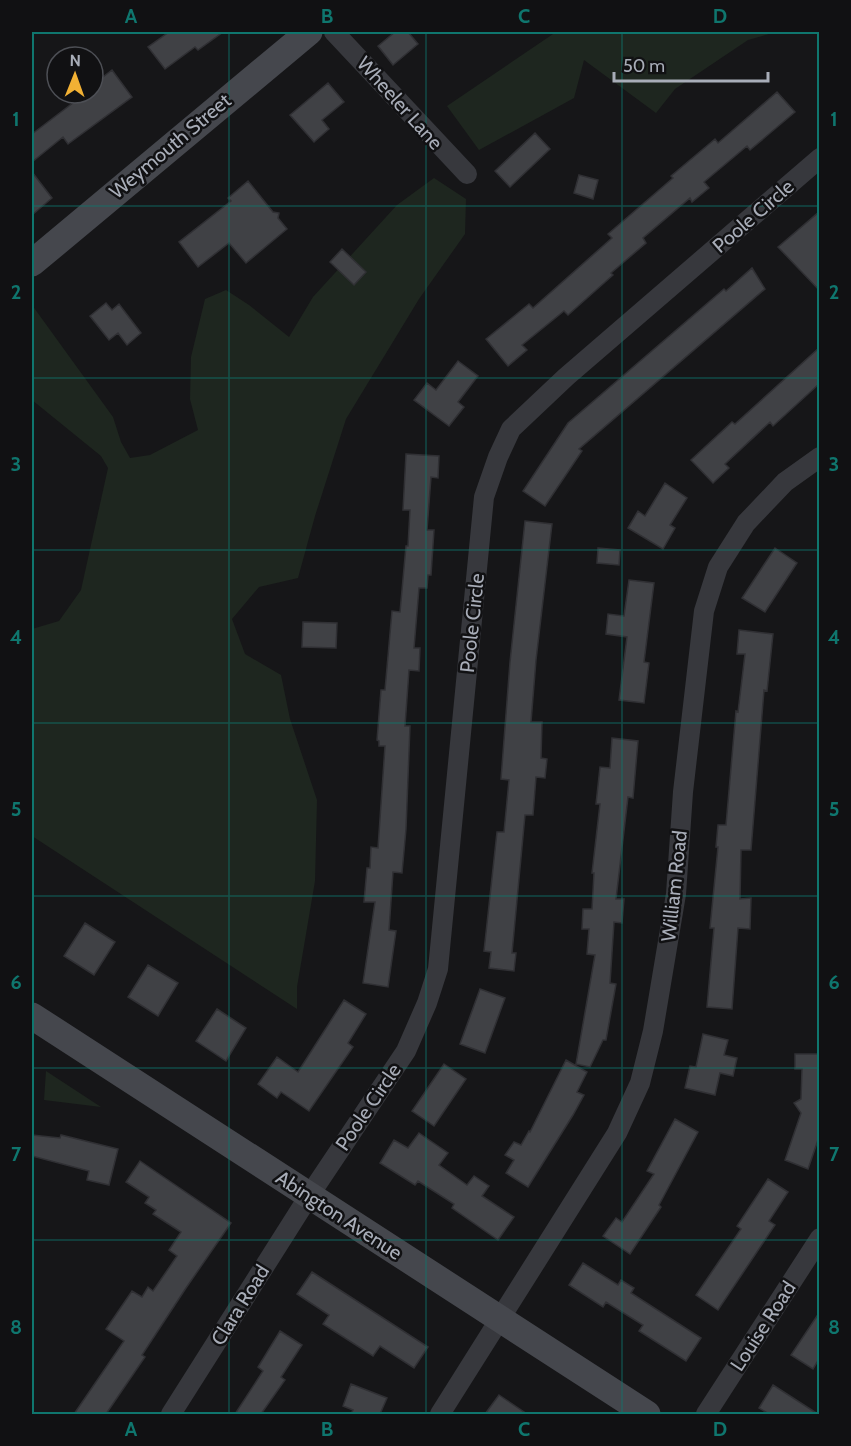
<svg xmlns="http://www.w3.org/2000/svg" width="851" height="1446" font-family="Cabin,sans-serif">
  <rect width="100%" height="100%" fill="#161618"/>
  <path fill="#1e261f" d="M556,32H776L748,40L675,89L656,113L584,60L574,98L479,150L447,106Z
    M434,178L466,199L465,234L419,299L346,419L315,516L298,578L259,587L232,619L245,654L281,675L290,719L317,800L315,881L297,987V1009L32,836V629L59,621L81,590L108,468L101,456L32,400V305L113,417L121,442L130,458L150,455L198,430L190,399L191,357L205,299L226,290L249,305L289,337L313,297L397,205Z
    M46,1071L101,1107L44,1100Z"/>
  <path fill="#404145" stroke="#303034" stroke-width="1.5" d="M169,32H223L198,50L195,47L165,69L148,47Z
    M395,32H408L418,44L393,65L378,46Z
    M112,70L132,97L68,144L63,137L32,162V134L86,93H93V88L101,82L99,80Z
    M328,83L344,102L322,120L329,129L314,142L290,115Z
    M777,92L795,112L750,150L747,146L704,182L709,188L692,202L690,198L643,238L646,243L611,273L613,275L568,315L564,311L522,345L527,350L508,366L486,339L529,304L533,308L612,238L608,234L673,178L671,176L715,139L718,143Z
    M535,133L550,149L510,187L495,171Z
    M32,172L52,198L32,215Z
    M579,175L598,180L593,199L574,193Z
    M248,181L273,212L279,213L278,218L287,229L246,263L229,243L198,267L179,242L231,201L228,198Z
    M819,212V290L778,247Z
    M342,249L366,272L354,285L330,262Z
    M752,268L765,289L579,449L582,451L545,506L523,491L568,423L724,289L726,291Z
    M106,303L112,310L119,304L141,333L127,345L118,333L109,340L90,316Z
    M819,348V384L773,426L770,422L725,464L729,468L713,483L691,460L732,422L735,424Z
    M458,361L478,376L458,402L464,407L449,426L414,400L427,383L436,390Z
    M406,454L439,456L438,478L431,477L427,530H434L431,575H428L427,588H419L414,648H420L419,671L409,670L405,726H410L406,829L402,873L393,872L389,930L396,931L388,987L363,983L375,902H364L367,868H370L371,847L378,848L385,746H379V741L377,740L381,690H385L392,611L400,612L406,546H408L410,510H403Z
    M665,483L687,498L670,525L675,528L663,549L628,528L638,511L645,516Z
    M525,521L552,524L536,660L531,722H542L541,758L547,759L545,778L536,777L533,815H525L512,953H516L514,971L489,968L491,952L484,951L497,832H504L509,780L501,779L510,662Z
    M598,548L620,550L619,565L597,563Z
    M775,548L797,563L765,612L742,598Z
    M629,580L654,583L644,662L649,663L644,703L619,700L627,637L606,634L608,614L624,616Z
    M303,622L337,623L336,648L302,647Z
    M739,630L773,634L767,691L764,690L751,850H741L740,899L751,898L750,929L738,928L732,1009L707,1007L714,928H710L718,847H716L718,825H726L736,711L738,712L745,654H737Z
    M612,738L638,741L633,798L628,797L616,899H624L622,923L614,922L610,983L616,984L606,1040H603L590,1067L576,1064L595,955L587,954L589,929H582L583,909H592L594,873H592L600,804H596L600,767L610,768Z
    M85,923L115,942L94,975L64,956Z
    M148,965L178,983L158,1016L128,997Z
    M480,989L505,998L485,1053L460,1044Z
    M344,1000L366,1014L348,1043L353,1047L309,1111L281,1092L277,1098L258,1084L277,1057L298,1072Z
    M217,1009L246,1028L226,1061L196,1041Z
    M703,1034L728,1040L724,1055L737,1058L733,1076L720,1073L715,1095L685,1088L690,1066L696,1067Z
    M795,1054H819V1137L808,1169L785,1160L801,1113L794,1103L801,1099L802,1069H795Z
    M566,1060L587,1072L577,1092L584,1095L573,1115L528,1187L506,1173L514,1160L505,1155L514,1142L521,1145L529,1131L530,1132Z
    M444,1064L466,1079L434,1126L412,1111Z
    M675,1119L698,1132L659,1205L661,1207L630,1254L603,1236L616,1218L622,1222L654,1174L647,1171Z
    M419,1133L448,1153L439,1165L467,1185L474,1176L489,1186L482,1196L514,1217L498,1240L452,1208L454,1204L418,1181L415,1185L380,1163L394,1140L408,1148Z
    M32,1135L60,1138L61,1135L118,1149L109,1185L87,1180L89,1171L32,1156Z
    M140,1161L231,1223L186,1288L142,1355L145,1357L106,1414H74L124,1341L106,1329L132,1291L142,1297L148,1287L153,1291L177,1256L169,1250L181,1232L153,1214L156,1210L145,1203L149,1197L126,1182Z
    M768,1179L788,1192L769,1221L775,1225L718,1310L696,1295L741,1229L737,1226Z
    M583,1263L618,1285L621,1280L634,1288L631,1293L701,1338L686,1361L639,1331L643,1325L606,1302L603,1307L569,1285Z
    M312,1272L428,1347L414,1368L380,1346L373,1356L323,1324L329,1315L297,1294Z
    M819,1313V1359L813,1369L791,1355Z
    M280,1331L302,1345L281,1377L285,1380L261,1414H235L263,1371L258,1367Z
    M351,1384L387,1398L380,1414H351L353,1410L343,1406Z
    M773,1385L818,1414H769L759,1408Z
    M499,1395L527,1414H485Z"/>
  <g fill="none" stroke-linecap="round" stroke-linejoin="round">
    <path stroke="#37383d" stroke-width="20" d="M334,32L467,174
      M171,1414L309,1196L406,1051L427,1003L438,969L484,497L498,457L511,429L566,377L820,158
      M440,1414L617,1133L640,1083L653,1031L676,894L683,792L704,611L718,567L746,523L785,482L820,457
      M706,1414L820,1238"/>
    <path stroke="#45474d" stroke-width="27" d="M32,263L309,32
      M32,1016L647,1414"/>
  </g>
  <path fill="none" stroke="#0f766e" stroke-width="1.5" stroke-opacity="0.55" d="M229,32V1414M426,32V1414M622,32V1414M32,206H820M32,378H820M32,550H820M32,723H820M32,896H820M32,1068H820M32,1240H820"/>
  <g text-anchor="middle" stroke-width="5" stroke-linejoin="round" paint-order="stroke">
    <g font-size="20" fill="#a8adb8" stroke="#111113">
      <text transform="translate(400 103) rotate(48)" y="7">Wheeler Lane</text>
      <text transform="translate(170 146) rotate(-40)" y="7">Weymouth Street</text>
      <text transform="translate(753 216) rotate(-41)" y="7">Poole Circle</text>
      <text transform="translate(472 623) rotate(-84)" y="7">Poole Circle</text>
      <text transform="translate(674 886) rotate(-84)" y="7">William Road</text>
      <text transform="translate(368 1107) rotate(-56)" y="7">Poole Circle</text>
      <text transform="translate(339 1215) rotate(33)" y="7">Abington Avenue</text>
      <text transform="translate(240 1305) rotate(-58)" y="7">Clara Road</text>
      <text transform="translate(763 1326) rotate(-57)" y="7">Louise Road</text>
    </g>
  </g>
  <rect width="851" height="1446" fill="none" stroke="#111113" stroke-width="66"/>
  <g transform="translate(75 75) rotate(1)"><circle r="28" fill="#111113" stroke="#4d4f55" stroke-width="1.5"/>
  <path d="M0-4.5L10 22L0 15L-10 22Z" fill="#f2b134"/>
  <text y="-9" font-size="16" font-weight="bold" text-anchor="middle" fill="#a8adb8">N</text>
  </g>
  <path d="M614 72v9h154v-9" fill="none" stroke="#a8adb8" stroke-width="3"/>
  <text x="623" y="72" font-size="18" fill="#a8adb8" stroke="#111113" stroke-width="4.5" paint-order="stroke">50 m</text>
  <rect x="33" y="33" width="785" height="1380" fill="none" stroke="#0f766e" stroke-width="2"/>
  <g font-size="20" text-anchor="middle" font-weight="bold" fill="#0f766e">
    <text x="131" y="23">A</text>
    <text x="327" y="23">B</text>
    <text x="524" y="23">C</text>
    <text x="720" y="23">D</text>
    <text x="16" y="126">1</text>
    <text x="834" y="126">1</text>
    <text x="16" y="299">2</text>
    <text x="834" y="299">2</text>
    <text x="16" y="471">3</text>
    <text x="834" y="471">3</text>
    <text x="16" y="644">4</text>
    <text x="834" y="644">4</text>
    <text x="16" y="816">5</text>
    <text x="834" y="816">5</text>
    <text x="16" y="989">6</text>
    <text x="834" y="989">6</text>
    <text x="16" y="1161">7</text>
    <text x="834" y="1161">7</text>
    <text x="16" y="1334">8</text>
    <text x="834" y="1334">8</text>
    <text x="131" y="1436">A</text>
    <text x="327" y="1436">B</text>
    <text x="524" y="1436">C</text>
    <text x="720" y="1436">D</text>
  </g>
</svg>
